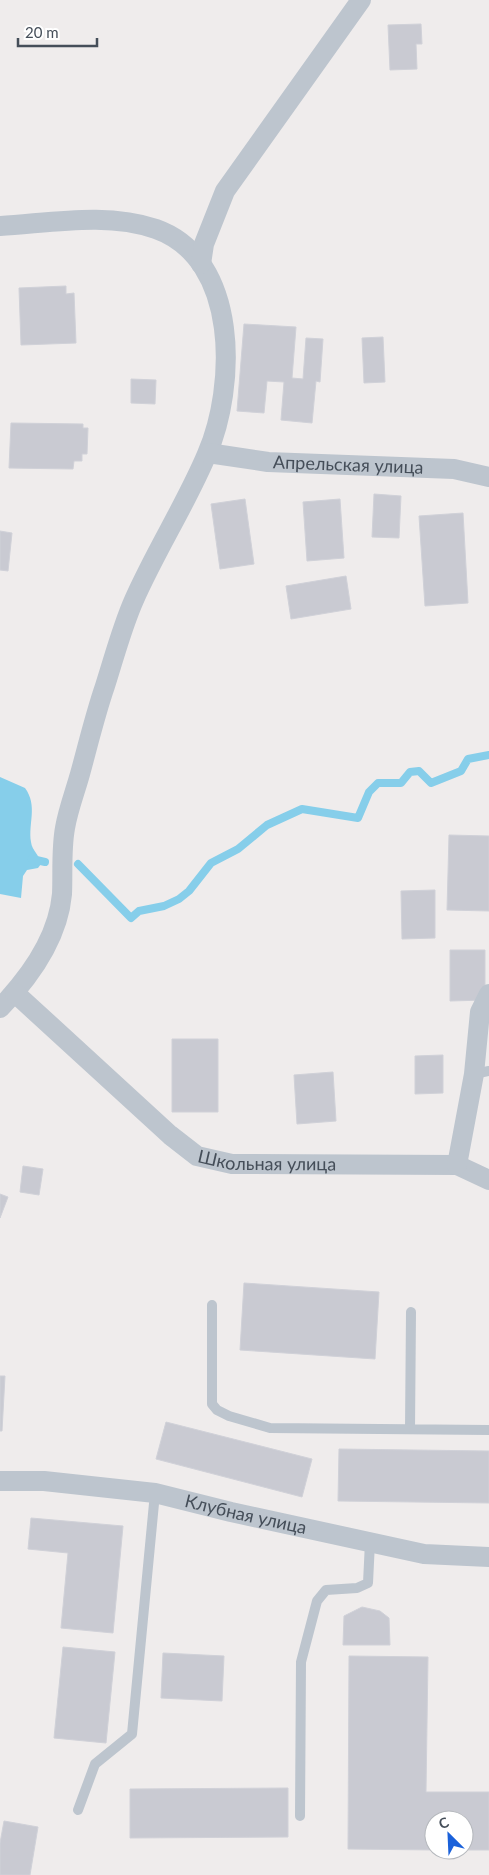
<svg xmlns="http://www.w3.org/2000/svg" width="489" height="1875" font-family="Lato,sans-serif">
  <rect width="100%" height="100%" fill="#efecec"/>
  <path fill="#86ceea" d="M0,777L25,788C38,806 28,823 31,842C32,851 40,855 41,864L38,868L27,870L23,876L21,898L0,894Z"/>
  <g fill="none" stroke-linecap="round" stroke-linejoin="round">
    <path stroke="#86ceea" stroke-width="8" d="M32,859L45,862
      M78,864L131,918L139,911L164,906L179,899L189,891L211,863L238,849L267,825L302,809L358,818L369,792L378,783H401L410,772L419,771L431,783L461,771L468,759L489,755"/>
  </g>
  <path fill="#c9cad2" stroke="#d0d1d8" d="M421,24L422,44H416L417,69L390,70L388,25Z
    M66,286V294L74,293L76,343L21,345L19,288Z
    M244,324L296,327L292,378L303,379L306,338L323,339L320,382L316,381L312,423L281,420L284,382L267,381L264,413L237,411Z
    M383,337L385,382L364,383L362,338Z
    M131,379L156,380L155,404L131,403Z
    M11,423L83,424V428H88L87,454H82V461H74L73,469L9,468Z
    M374,494L401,496L399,538L372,537Z
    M245,499L254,564L220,569L211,504Z
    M340,499L344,558L307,561L303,502Z
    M463,513L468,603L425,606L419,516Z
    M0,531L12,533L8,571L0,570Z
    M346,576L351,609L291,619L286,586Z
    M449,835L489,836V911L447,910Z
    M435,890V938L402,939L401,891Z
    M450,950H485V1000L450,1001Z
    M172,1039H218V1112H172Z
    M443,1055V1093L415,1094V1056Z
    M333,1072L336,1121L297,1124L294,1075Z
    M23,1166L43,1169L39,1195L20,1192Z
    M0,1194L8,1197L0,1218Z
    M244,1283L379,1292L375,1359L240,1350Z
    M0,1376H5L2,1431H0Z
    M166,1422L312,1459L302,1497L156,1459Z
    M339,1449L489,1451V1503L338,1501Z
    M31,1518L123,1526L113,1633L61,1628L68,1553L28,1549Z
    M362,1607L380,1611L389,1618L390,1645H343L344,1616Z
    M63,1647L115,1652L106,1743L54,1738Z
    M163,1653L224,1656L222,1701L161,1698Z
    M349,1656L428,1657L426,1792H489V1850H464V1820H434V1850L348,1849Z
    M288,1788V1837L130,1838V1789Z
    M4,1821L38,1827L30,1875H0V1843Z"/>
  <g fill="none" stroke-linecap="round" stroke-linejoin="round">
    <path stroke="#bdc5ce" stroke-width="10" d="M474,1074L489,1071
      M212,1305V1404L217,1410L229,1416L270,1428L489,1430
      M410,1429L411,1312
      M78,1810L95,1764L132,1734L155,1493
      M300,1816L301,1662L317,1601L326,1590L357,1588L368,1583L370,1542"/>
    <g stroke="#bdc5ce" stroke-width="20">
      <path d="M0,226C51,223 107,212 156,229C240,259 236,387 207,454C186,504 156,550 134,600C122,627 114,658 105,686C95,715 88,745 80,774C75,792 68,810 65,828C61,850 63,873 62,894C58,939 30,977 0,1008"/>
      <path d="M201,264L204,244L225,191L361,0"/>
      <path id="s1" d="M208,453L268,462L454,469L489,477"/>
      <path id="s2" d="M15,993L170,1135L197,1156L232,1164L457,1165L489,1180"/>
      <path d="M457,1165L474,1074L480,1012L489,994"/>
      <path id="s3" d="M0,1481H44L155,1493L231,1512L424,1554L489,1557"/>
    </g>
  </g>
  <g text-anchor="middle" stroke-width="4" stroke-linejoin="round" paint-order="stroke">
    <g font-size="18" fill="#454e59" stroke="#fff">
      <text dy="6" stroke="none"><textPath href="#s1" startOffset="141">Апрельская улица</textPath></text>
      <text dy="6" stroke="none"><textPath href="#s2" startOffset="315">Школьная улица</textPath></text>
      <text dy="6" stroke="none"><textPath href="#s3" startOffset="249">Клубная улица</textPath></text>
    </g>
  </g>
  <g transform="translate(449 1835) rotate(336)"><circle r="24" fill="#ffffff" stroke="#b5b8bd"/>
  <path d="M0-4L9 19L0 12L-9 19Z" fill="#1a61da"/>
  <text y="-8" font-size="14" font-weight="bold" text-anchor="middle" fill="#454e59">С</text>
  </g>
  <path d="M18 38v8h79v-8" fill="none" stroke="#454e59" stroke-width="2.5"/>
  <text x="25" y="38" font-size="15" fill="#454e59" stroke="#ffffff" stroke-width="4" paint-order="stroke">20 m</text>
</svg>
